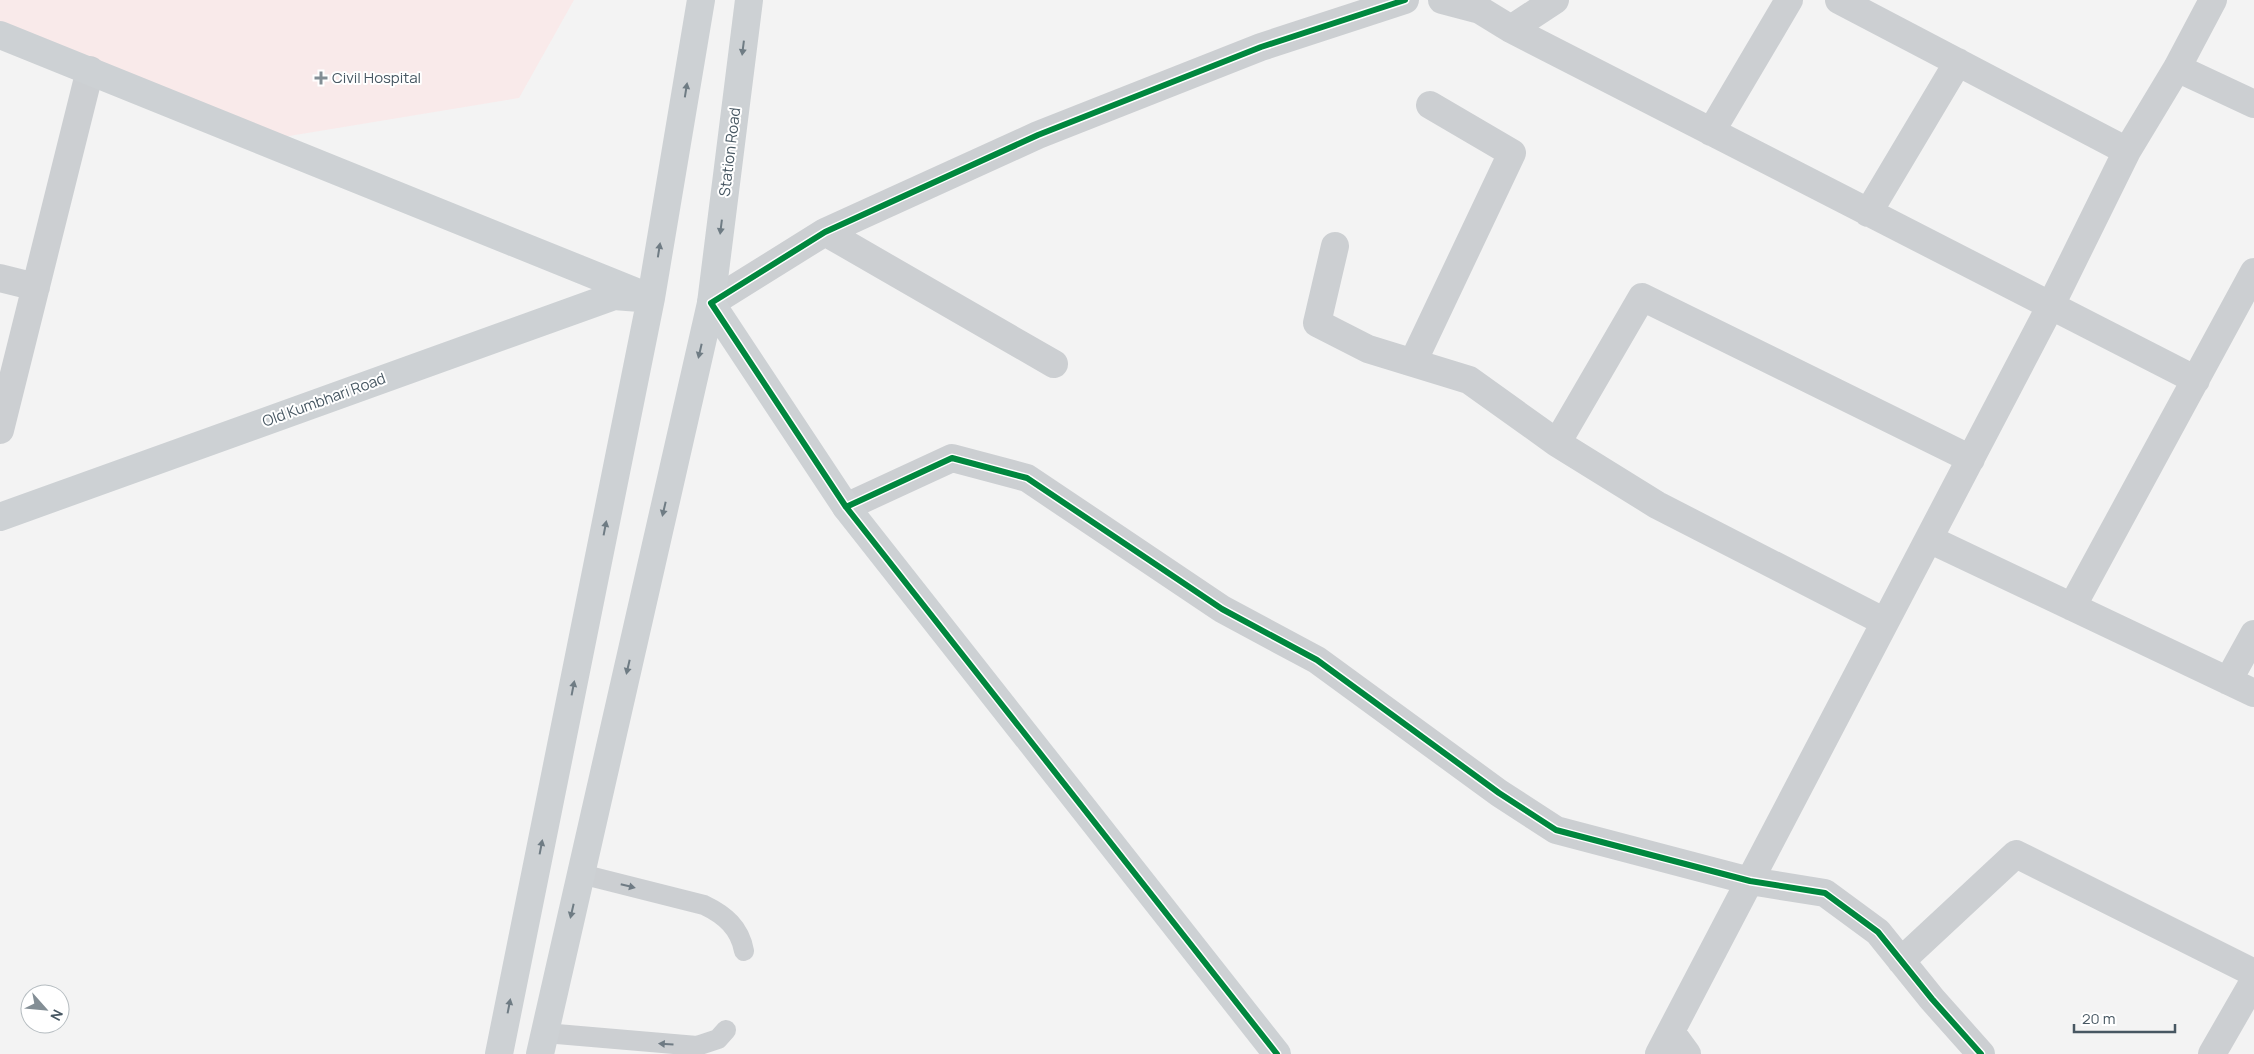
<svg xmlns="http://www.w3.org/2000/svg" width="2254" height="1054" font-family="Manrope,sans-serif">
  <rect width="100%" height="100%" fill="#f3f3f3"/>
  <path fill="#f9eaea" d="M0,0H574L519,98L271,139L0,35Z"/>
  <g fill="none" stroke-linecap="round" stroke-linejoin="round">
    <path stroke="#cccfd2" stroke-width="20" d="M581,874L704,905C725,915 740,928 744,951
      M545,1033L697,1046L718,1039L726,1030"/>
    <path stroke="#cccfd2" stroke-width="28" d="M1442,0L1480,10L1511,29L2196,380
      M1839,0L2127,151
      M1511,29L1555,0
      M2177,68L2254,104
      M1711,132L1789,0
      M1868,213L1958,62
      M825,232L1054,364
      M1335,246L1317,323L1368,349L1469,380L1557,443
      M0,278L36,287
      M711,303L825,232L1038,135L1261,47L1405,0
      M1413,362L1512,153L1430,105
      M0,430L90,70
      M846,507L952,458L1027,478L1222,609L1317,660L1499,793L1556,830L1750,881L1825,893L1878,932L1932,999L1981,1054
      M1929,539L2254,693
      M2072,607L2254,272
      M1885,622L1657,505L1557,443L1642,297L1971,459
      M2228,681L2254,634
      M1901,961L2016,854L2254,973
      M1671,1032L1687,1054
      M1659,1054L2050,307L2127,151L2177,68L2213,0
      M2212,1054L2254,981"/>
    <path stroke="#cdd1d4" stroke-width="28" d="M0,35L651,298
      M711,303L846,507L1277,1054
      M0,517L614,296L640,298
      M499,1054L651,298L701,0
      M540,1054L711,303L749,0"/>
    <defs>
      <path id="cycleway" d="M846,507L952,458L1027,478L1222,609L1317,660L1499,793L1556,830L1750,881L1825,893L1878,932L1932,999L1981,1054
        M1277,1054L846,507L711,303L825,232L1038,135L1261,47L1405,0"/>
    </defs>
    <use href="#cycleway" stroke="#fff" stroke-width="9"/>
    <use href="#cycleway" stroke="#00873e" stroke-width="6"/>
  </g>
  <defs><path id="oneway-solid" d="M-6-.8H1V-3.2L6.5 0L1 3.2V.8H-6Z" transform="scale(1.25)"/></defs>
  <g fill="#6f7c84">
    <use href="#oneway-solid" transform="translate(743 48) rotate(97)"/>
    <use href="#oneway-solid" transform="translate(686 90) rotate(-81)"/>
    <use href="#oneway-solid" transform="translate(721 227) rotate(97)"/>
    <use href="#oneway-solid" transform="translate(659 250) rotate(-81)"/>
    <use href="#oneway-solid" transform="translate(700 351) rotate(103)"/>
    <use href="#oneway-solid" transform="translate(664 509) rotate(103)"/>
    <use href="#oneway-solid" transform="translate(605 528) rotate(-79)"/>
    <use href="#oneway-solid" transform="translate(628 667) rotate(103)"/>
    <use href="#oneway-solid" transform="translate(573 688) rotate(-79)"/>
    <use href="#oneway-solid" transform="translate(541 847) rotate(-79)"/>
    <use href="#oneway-solid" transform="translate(572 911) rotate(103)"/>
    <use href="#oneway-solid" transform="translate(509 1006) rotate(-79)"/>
  </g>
  <g fill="#6f7b84">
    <use href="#oneway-solid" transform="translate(628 886) rotate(14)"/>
    <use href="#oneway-solid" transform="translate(666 1044) rotate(-176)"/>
  </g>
  <path fill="#838e95" stroke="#fff" stroke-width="2" d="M318.5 70.5h5v5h5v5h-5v5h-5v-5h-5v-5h5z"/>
  <g text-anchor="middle" stroke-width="4" stroke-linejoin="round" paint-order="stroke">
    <g font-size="15" fill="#475762" stroke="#fff" text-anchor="start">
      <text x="332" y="83">Civil Hospital</text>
    </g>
    <g font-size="15" fill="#475762" stroke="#fff">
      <text transform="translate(730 152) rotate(-83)" y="5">Station Road</text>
      <text transform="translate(324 400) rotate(-20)" y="5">Old Kumbhari Road</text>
    </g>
  </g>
  <g transform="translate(45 1009) rotate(117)"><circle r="24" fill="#ffffff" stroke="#b5bcc0"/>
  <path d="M0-4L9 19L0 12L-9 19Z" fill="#838e95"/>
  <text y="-8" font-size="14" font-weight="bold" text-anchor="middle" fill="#475762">N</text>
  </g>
  <path d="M2074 1024v8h101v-8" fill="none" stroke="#475762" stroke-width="2.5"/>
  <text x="2082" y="1024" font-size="15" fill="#475762" stroke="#ffffff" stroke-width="4" paint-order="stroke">20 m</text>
</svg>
